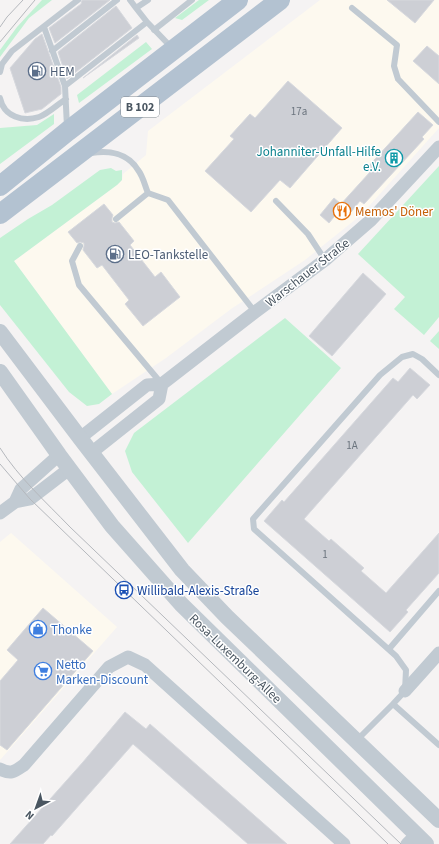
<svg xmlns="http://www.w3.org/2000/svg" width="439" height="844" font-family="'Source Sans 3',sans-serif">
  <rect width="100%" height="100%" fill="#f5f3f3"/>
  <path fill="#fdf9ef" d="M320,0H439V128L361,215L305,260L231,309L166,358L112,394L14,261L117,185L122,180L123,174L146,155L148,131Z
    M11,533L117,627L0,760V542Z"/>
  <path fill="#c3f1d5" d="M42,0H52L29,18L0,57V50L17,27Z
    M199,0H209L182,20L175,18Z
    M146,42L152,49L79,103L77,95Z
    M54,114V124L0,164V128L37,125Z
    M439,166V317L424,335L394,309L405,297L358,254Z
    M111,168L116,171L122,170V180L117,185L14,261L112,394L99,404L87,406L69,392L0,305V238L28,219L52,205L100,170Z
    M285,318L341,368L188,543L132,472L125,451L134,433Z
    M439,331V349L430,341Z"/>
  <path fill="#cdcfd5" stroke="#d7d9de" d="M82,0H110L55,43L49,28L81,4Z
    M387,0H434L415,23Z
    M116,6L132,28L67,79L58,52Z
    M42,34L61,87V94L42,109L25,113L10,68L35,39Z
    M137,35L139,38L83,78Z
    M427,46L439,56V84L413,61Z
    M288,81L342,128L290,188L280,180L251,212L205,171L234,139L230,136L250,114L255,118Z
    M418,112L433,125L422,137L424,139L364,204L360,201L346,218L338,212L329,223L320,215L334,198L341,204L370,172L366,169Z
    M104,204L113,215L112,218V222L115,223L119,222L134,241L130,245L155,277L161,272L180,297L143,326L125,304L129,300L102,265L97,268L83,250L84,246V243L80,242L77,243L68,232Z
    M363,273L386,294L332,356L309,336Z
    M410,368L430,385L417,399L413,395L304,519L329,541L331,539L364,568L361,571L386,593L439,533V573L406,610L408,612L390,632L264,521L282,500L284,502L393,378L398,382Z
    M43,608L93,651L7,750L0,745V681L18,660L7,650Z
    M125,712L146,729L150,724L287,844H248L133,744L52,836L51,835L43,844H10L83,762Z"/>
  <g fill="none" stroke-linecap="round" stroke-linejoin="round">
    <path stroke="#c1cad2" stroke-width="6" d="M130,0L136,8
      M352,8L397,45L394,66L398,79L439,122
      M147,22L136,8L148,0
      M44,27L65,86
      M154,30L192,0
      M52,51L117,0
      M0,72L2,64L12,51L78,0
      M0,98C4,117 23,122 39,117C48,114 58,104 66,99
      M67,127L65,86L147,22L172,48
      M91,153C109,150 128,153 138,170C143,176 145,186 148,193
      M276,201L308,234L325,260
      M116,219L148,193L168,200L255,312
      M80,246L72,261L79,285L161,383
      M439,375L422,359L413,354L402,357L380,375L253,519L254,529L396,656L406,670L405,691L393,704L439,745
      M389,649L439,591
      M357,740L393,704"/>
    <path stroke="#c1cad2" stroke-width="13" d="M80,438L147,385L162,384L255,312L325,260L371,220L439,147
      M91,453L159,399L162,384
      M15,502L21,489L59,455
      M0,513L15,502L30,499L69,469
      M405,691L439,653
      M0,769C12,775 15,771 24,765L109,667L128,657L145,665L344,844
      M407,844L416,835"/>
    <path stroke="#c1cad2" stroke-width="16" d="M0,332L80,438L182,570L227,617L439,820
      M0,372L59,455L112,526L181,604L426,844"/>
    <path stroke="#b3c2d1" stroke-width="20" d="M0,186L68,131L238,0
      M0,214L280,0"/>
    <path stroke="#b5b8bd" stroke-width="1" d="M0,27L7,17L23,0
      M0,42L35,0
      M0,448C19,478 46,502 70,527L401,844
      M0,464L30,499L388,844"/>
  </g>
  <defs>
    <symbol id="fuel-ring" viewBox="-11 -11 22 22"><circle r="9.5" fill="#fff" stroke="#5c6f8a" stroke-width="1.5"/><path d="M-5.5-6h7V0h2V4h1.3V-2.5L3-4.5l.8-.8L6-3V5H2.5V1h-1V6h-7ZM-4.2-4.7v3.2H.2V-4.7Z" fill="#5c6f8a"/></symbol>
    <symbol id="building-ring" viewBox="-11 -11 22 22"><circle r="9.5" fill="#fff" stroke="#0f9aa8" stroke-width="1.5"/><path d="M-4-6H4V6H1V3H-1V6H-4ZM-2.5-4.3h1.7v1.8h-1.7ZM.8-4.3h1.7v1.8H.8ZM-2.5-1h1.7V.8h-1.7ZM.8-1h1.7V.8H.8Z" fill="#0f9aa8"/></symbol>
    <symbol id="restaurant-ring" viewBox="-11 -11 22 22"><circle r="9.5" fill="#fff" stroke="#e8710a" stroke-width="1.5"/><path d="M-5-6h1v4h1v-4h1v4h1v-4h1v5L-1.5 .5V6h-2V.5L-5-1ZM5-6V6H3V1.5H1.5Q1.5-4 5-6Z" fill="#e8710a"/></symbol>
    <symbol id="bus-ring" viewBox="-11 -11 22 22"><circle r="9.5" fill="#fff" stroke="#1a4fb4" stroke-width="1.5"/><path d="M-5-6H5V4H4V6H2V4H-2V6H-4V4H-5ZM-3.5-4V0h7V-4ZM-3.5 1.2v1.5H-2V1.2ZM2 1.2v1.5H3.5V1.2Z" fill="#1a4fb4"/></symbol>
    <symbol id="shop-ring" viewBox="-11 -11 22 22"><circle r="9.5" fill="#fff" stroke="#3f7fe0" stroke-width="1.5"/><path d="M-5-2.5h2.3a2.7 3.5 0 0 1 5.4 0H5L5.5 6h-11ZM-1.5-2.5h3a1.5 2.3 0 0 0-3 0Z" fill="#3f7fe0"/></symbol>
    <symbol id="supermarket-ring" viewBox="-11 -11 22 22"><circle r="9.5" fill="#fff" stroke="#3f7fe0" stroke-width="1.5"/><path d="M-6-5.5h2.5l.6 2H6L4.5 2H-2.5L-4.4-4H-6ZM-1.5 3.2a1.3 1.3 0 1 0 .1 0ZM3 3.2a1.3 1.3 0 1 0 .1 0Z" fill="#3f7fe0"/></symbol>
  </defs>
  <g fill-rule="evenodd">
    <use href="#fuel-ring" x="27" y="61" width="20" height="20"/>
    <use href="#building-ring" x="384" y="148" width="20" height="20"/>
    <use href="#restaurant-ring" x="332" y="201" width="20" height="20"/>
    <use href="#fuel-ring" x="105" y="244" width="20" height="20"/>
    <use href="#bus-ring" x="114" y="580" width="20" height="20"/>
    <use href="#shop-ring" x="28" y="619" width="20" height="20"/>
    <use href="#supermarket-ring" x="33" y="661" width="20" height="20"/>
  </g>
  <g text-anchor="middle" stroke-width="3" stroke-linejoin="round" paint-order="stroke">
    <g font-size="11" fill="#6b747e">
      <text x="299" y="115">17a</text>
      <text x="352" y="449">1A</text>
      <text x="325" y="558">1</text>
    </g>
    <rect fill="#fff" stroke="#808990" stroke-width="1" x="121" y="97" width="38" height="20" rx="3"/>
    <g font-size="12" font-weight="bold" fill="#4a5661">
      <text x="140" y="111">B 102</text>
    </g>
    <g font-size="13" fill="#4e5e75" stroke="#fff" text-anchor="start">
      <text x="50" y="76">HEM</text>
      <text x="128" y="259">LEO-Tankstelle</text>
    </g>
    <g font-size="13" fill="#0d838f" stroke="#fff" text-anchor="end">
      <text x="381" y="156">Johanniter-Unfall-Hilfe<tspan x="381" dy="15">e.V.</tspan></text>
    </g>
    <g font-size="13" fill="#c56008" stroke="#fff" text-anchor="start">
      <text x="355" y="216">Memos' Döner</text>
    </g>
    <g font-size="13" fill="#4a5661" stroke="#fff">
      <text transform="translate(307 272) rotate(-38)" y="5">Warschauer Straße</text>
      <text transform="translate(236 658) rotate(44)" y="5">Rosa-Luxemburg-Allee</text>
    </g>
    <g font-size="13" fill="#164399" stroke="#fff" text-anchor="start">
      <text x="137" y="595">Willibald-Alexis-Straße</text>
    </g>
    <g font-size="13" fill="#366cbe" stroke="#fff" text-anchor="start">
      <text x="51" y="634">Thonke</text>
      <text x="56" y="669">Netto<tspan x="56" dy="15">Marken-Discount</tspan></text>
    </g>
  </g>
  <g transform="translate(36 808) rotate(221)" stroke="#ffffff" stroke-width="3" paint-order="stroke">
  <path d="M0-3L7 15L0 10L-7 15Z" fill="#4a5661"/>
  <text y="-6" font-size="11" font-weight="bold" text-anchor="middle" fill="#4a5661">N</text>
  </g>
</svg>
